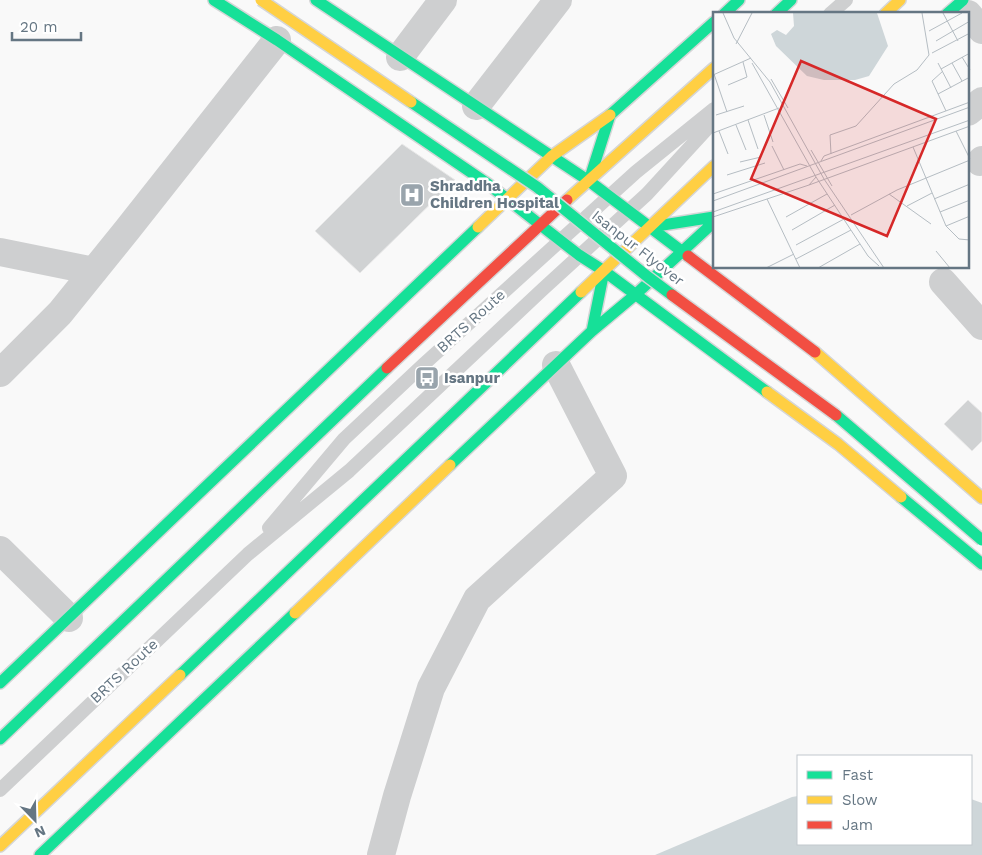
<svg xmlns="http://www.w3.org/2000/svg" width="982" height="855" font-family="'Work Sans',sans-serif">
  <rect width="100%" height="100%" fill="#f9f9f9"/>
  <path fill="#ced6d9" d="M798,796V844H971V799L982,803V855H655L792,797Z"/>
  <path fill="#d0d2d3" stroke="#e8e8e8" d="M402,144L455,180L360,273L315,231Z
    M968,400L982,413V441L972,451L944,424Z"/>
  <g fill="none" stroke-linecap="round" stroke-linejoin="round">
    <defs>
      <path id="fast" d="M214,0L277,40L488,184L579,255L604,271L767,392
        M316,0L589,181L688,256
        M724,14L739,0
        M776,14L791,0
        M947,14L963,0
        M589,181L610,115L714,22
        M650,227L714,217
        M592,331L635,295L714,222
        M450,465L592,331L604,271
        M901,497L982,564
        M180,675L581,292
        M0,683L478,227
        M0,739L387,368
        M40,855L295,613"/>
      <path id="slow" d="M885,14L900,0
        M567,200L714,68
        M478,227L552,156L610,115
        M581,292L714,166
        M815,352L982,498
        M767,392L838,444L901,497
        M295,613L450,465
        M0,846L180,675"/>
      <path id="jam" d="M688,256L815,352
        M387,368L567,200"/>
    </defs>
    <use href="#fast" stroke="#d5d6d7" stroke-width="14"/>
    <use href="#slow" stroke="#d5d6d7" stroke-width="14"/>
    <use href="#jam" stroke="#d5d6d7" stroke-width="14"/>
    <path stroke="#cecfd0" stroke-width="14" d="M830,14L846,0
      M269,528L344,439L423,365L636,172L714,109
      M0,790L248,554L349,471L543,289L647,194L714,121"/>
    <path stroke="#cecfd0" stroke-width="28" d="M968,14L982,30
      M400,57L443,0
      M476,106L558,0
      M968,112L982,101
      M980,162L982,160
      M0,252L94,271
      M943,282L982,326
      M0,373L60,313L127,230L277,40
      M0,550L69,618
      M381,855L397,796L431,688L477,599L613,476L556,365"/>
    <use href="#fast" stroke="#16e098" stroke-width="11"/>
    <use href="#slow" stroke="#ffcf43" stroke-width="11"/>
    <use href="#jam" stroke="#f24e42" stroke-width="11"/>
    <defs>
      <path id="fast-bridge" d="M411,102L537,187L648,277L672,295
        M836,415L982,540"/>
      <path id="slow-bridge" d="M261,0L411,102"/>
      <path id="jam-bridge" d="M672,295L836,415"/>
    </defs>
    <use href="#fast-bridge" stroke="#d5d6d7" stroke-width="14" stroke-linecap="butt"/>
    <use href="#slow-bridge" stroke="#d5d6d7" stroke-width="14" stroke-linecap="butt"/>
    <use href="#jam-bridge" stroke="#d5d6d7" stroke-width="14" stroke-linecap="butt"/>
    <use href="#fast-bridge" stroke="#16e098" stroke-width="11"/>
    <use href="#slow-bridge" stroke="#ffcf43" stroke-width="11"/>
    <use href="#jam-bridge" stroke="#f24e42" stroke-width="11"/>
  </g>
  <defs>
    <symbol id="hospital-square" viewBox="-11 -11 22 22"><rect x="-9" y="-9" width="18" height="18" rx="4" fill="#99a4ac" stroke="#fff"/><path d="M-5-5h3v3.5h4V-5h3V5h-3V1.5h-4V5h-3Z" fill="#fff"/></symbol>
    <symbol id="bus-square" viewBox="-11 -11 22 22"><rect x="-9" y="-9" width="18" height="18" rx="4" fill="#99a4ac" stroke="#fff"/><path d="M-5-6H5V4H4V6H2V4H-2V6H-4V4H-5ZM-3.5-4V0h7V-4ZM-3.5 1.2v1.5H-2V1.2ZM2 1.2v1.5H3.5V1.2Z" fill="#fff"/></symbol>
  </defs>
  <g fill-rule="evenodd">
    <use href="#hospital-square" x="398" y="181" width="28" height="28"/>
    <use href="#bus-square" x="413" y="364" width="28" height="28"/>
  </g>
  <g text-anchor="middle" stroke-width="5" stroke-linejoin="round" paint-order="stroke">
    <g font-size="15" font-weight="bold" fill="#657683" stroke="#fff" text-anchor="start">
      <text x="430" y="191">Shraddha<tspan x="430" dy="17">Children Hospital</tspan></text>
      <text x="444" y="383">Isanpur</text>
    </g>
    <g font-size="15" fill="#657683" stroke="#fff">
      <text transform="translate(638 248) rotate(38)" y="5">Isanpur Flyover</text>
      <text transform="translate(471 321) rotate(-42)" y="5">BRTS Route</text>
      <text transform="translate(124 671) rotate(-43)" y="5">BRTS Route</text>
    </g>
  </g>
  <g transform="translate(713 12)">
    <rect width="256" height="256" fill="#f9f9f9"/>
    <path d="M80,1H164L175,34L156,64L142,68H111L94,64L63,34L58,22L64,18L73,23L81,14Z" fill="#ced6d9"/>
    <path fill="none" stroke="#b5bdc3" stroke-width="1" d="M10,1L21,26L57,70L111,167L171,256M230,1L245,29M216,19L249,1M223,29L257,9M23,32L39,1M219,41L257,21M249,45L257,58M39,51L103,165L155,244L166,254M225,51L238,76M239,51L249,69M228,57L257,41M230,59L219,69L233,99M1,62L14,100M0,63L38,46M58,67L75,96M15,73L34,65L30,50M225,82L257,65M3,103L31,94M51,103L60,130M35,108L45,137M23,113L33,138M6,119L15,142M243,119L257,147M0,121L66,96M59,134L71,158M200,135L233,214L257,204M98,138L119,174M118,142L117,123L143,114L181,72L204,58L216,43L209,1M108,149L111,144L257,90M27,150L48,145M14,163L52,151M96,173L257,114M0,182L87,152L94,154M176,182L218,212M54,187L87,256M221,187L257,172M0,189L257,95M194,194L219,181M0,200L257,108M227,200L257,188M138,203L184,178L257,148M0,205L96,173L103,165M73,205L114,182M233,214L246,227L257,228M79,218L122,193M83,233L131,207M223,239L237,256M83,247L138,218M53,256L81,242M105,256L147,232"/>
    <path fill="#d62828" fill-opacity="0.15" stroke="#d62828" stroke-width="2.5" d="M88,49L223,107L174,224L38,167Z"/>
    <rect width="256" height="256" fill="none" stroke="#657683" stroke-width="2.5"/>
  </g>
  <rect x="797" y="755" width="175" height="90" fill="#ffffff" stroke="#c1c8cd"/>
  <rect x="807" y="771" width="25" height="8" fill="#16e098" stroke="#c1c8cd"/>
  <text x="842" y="780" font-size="15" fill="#657683">Fast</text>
  <rect x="807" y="796" width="25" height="8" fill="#ffcf43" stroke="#c1c8cd"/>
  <text x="842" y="805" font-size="15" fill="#657683">Slow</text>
  <rect x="807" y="821" width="25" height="8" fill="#f24e42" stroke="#c1c8cd"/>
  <text x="842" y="830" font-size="15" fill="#657683">Jam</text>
  <g transform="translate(35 820) rotate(157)" stroke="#ffffff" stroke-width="4" paint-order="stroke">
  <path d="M0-4L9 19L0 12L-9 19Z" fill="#657683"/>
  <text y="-8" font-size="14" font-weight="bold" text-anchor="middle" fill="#657683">N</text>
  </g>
  <path d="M12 32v8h69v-8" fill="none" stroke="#657683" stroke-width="2.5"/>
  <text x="20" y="32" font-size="15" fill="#657683" stroke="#ffffff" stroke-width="4" paint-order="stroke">20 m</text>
</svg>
